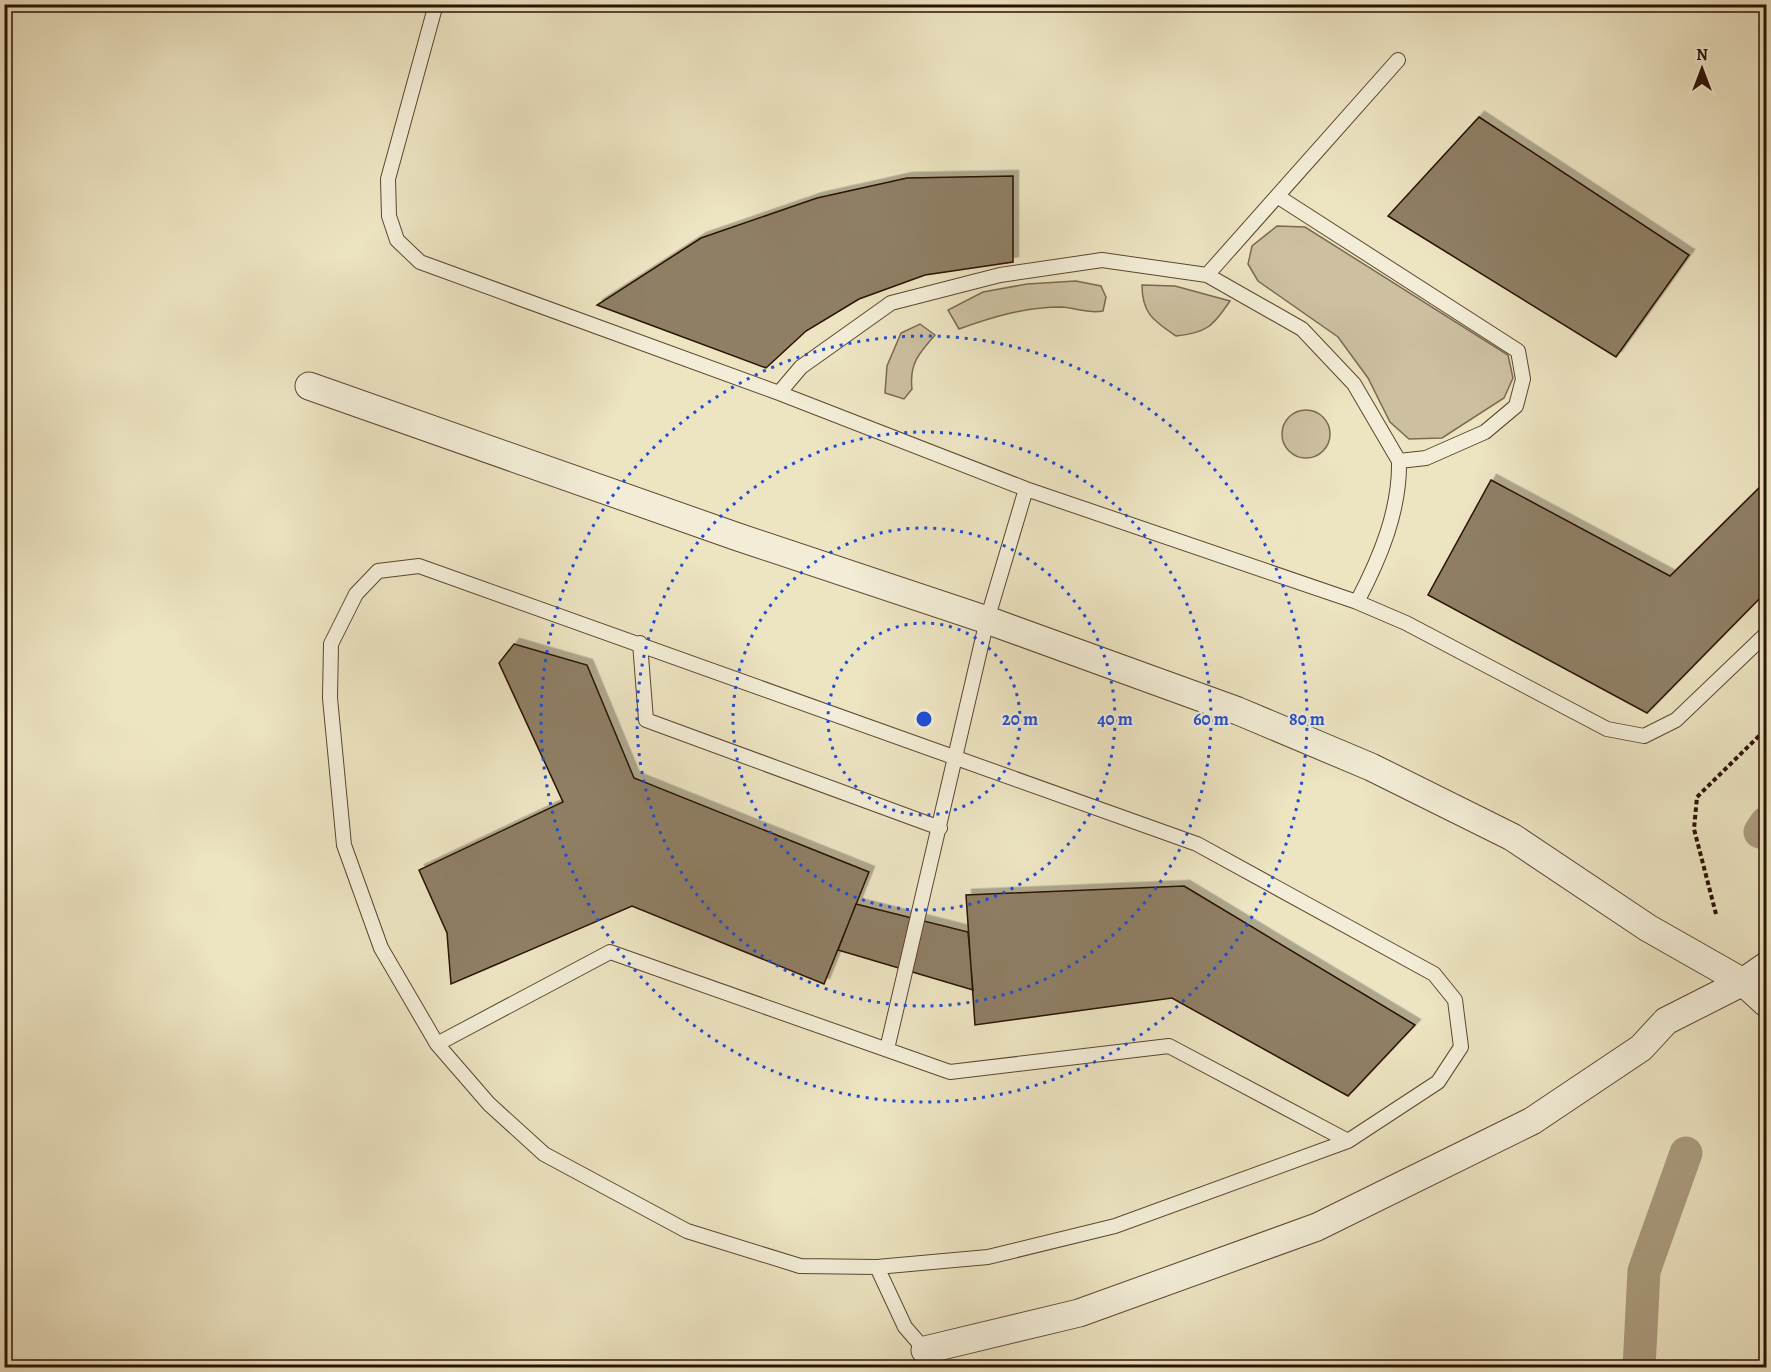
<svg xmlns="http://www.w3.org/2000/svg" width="1771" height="1372" font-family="Alegreya,serif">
  <defs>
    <filter id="shadow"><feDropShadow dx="5.5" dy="-5.5" stdDeviation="0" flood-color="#0004"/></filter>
  </defs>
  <rect width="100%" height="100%" fill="#ede4c2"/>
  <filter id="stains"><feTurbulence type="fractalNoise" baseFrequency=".00333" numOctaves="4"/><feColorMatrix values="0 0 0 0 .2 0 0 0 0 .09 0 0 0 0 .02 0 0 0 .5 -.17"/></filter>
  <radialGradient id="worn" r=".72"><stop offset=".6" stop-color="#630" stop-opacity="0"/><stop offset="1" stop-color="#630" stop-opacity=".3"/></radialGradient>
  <path fill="#ccc0a1" stroke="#7b6950" stroke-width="1.5" d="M1277,226L1305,227L1508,355L1513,378L1504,398L1442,438L1409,439L1390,422L1368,378L1338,337L1258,281L1248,264L1252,246Z
    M1076,281L1101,286L1106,297L1103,311C1087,314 1077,308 1061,307C1025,307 992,317 959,329L948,310L983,292L1027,284Z
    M1142,285L1175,286L1230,301C1213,326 1207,333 1176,336C1154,321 1142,314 1142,285Z
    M920,324L935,335C919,353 909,364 912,389L904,399L885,393L887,366L901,333Z
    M1282 434a24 24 0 1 1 48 0a24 24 0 1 1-48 0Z"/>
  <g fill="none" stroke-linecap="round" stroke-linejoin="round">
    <path stroke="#ab9d80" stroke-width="33" d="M1760,832L1766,823
      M1639,1368L1644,1271L1686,1153"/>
  </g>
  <path fill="#8f7f65" stroke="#2a1200" stroke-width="1.5" filter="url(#shadow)" d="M1479,117L1689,255L1616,357L1388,216Z
    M1013,176V262L925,275L859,299L806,331L766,368L597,305L701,238L817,198L907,178Z
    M1491,480L1670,576L1766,481V592L1647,713L1428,595Z
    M514,644L587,665L634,778L869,872L824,984L632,906L451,984L447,933L419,870L563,802L499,663Z
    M1184,886L1415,1025L1348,1096L1172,998L975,1025L966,895Z
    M856,904L968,932L973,990L838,950Z"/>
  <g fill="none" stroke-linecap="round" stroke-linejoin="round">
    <defs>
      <path id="service" d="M436,4L388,179L389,216L397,240L420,262L779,393L1026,489L1357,602L1406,623L1607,729L1644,736L1676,720L1766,634
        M1277,196L1518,351L1523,379L1516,406L1485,432L1426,458L1399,461C1400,511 1380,558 1357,602
        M1207,275L1398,60
        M779,393L801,367L891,303L1000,275L1102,260L1207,275L1302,329L1354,384L1399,461
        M419,566L1197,844L1434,974L1455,1000L1461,1047L1438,1082L1348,1141L1115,1226L988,1257L877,1267L800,1266L687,1231L544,1154L489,1104L437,1044L381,948L344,845L330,698L331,644L356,594L378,571Z
        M640,643L646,720L940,828
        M437,1044L610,952L950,1072L1169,1046L1348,1141
        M887,1049L987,620L1026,489
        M877,1267L905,1327L925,1350"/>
      <path id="minor" d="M309,386L735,536L987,620L1238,711L1371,767L1512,837L1648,928L1743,982L1766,1003
        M925,1350L1079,1313L1317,1227L1532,1121L1641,1048L1666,1021L1743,982L1766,966"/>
    </defs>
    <use href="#service" stroke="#5b4630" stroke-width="16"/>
    <use href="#minor" stroke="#5b4630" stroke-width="29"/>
    <path stroke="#2a1200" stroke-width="4" stroke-dasharray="4.5 3" stroke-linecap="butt" d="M1716,914L1694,829L1697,797L1766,729"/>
    <use href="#service" stroke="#f3edd7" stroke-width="14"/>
    <use href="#minor" stroke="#f3edd7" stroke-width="27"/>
  </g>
  <g fill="none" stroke="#1d4ed8" stroke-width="3" stroke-dasharray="3 6">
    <circle cx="924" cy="719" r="96"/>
    <circle cx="924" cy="719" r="191"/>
    <circle cx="924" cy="719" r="287"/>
    <circle cx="924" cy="719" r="383"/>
  </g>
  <circle cx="924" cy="719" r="9" fill="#1d4ed8" stroke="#f3edd7" stroke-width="3"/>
  <g font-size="18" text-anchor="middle" font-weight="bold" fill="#1d4ed8" stroke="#f3edd7" stroke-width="4.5" stroke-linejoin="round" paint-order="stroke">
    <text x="1020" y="725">20 m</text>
    <text x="1115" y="725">40 m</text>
    <text x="1211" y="725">60 m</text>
    <text x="1307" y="725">80 m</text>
  </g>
  <rect width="1771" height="1372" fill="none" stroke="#ede4c2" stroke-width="24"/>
  <rect x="6" y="6" width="1759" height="1360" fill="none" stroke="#2a1200" stroke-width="3"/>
  <rect x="12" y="12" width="1747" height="1348" fill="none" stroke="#2a1200" stroke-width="1.5"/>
  <g transform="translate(1702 69)" stroke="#f3edd7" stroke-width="4.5" paint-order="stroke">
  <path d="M0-4.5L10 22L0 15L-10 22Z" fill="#2a1200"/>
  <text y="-9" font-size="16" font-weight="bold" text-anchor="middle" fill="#2a1200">N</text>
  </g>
  <rect width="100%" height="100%" filter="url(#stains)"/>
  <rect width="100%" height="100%" fill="url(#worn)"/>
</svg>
